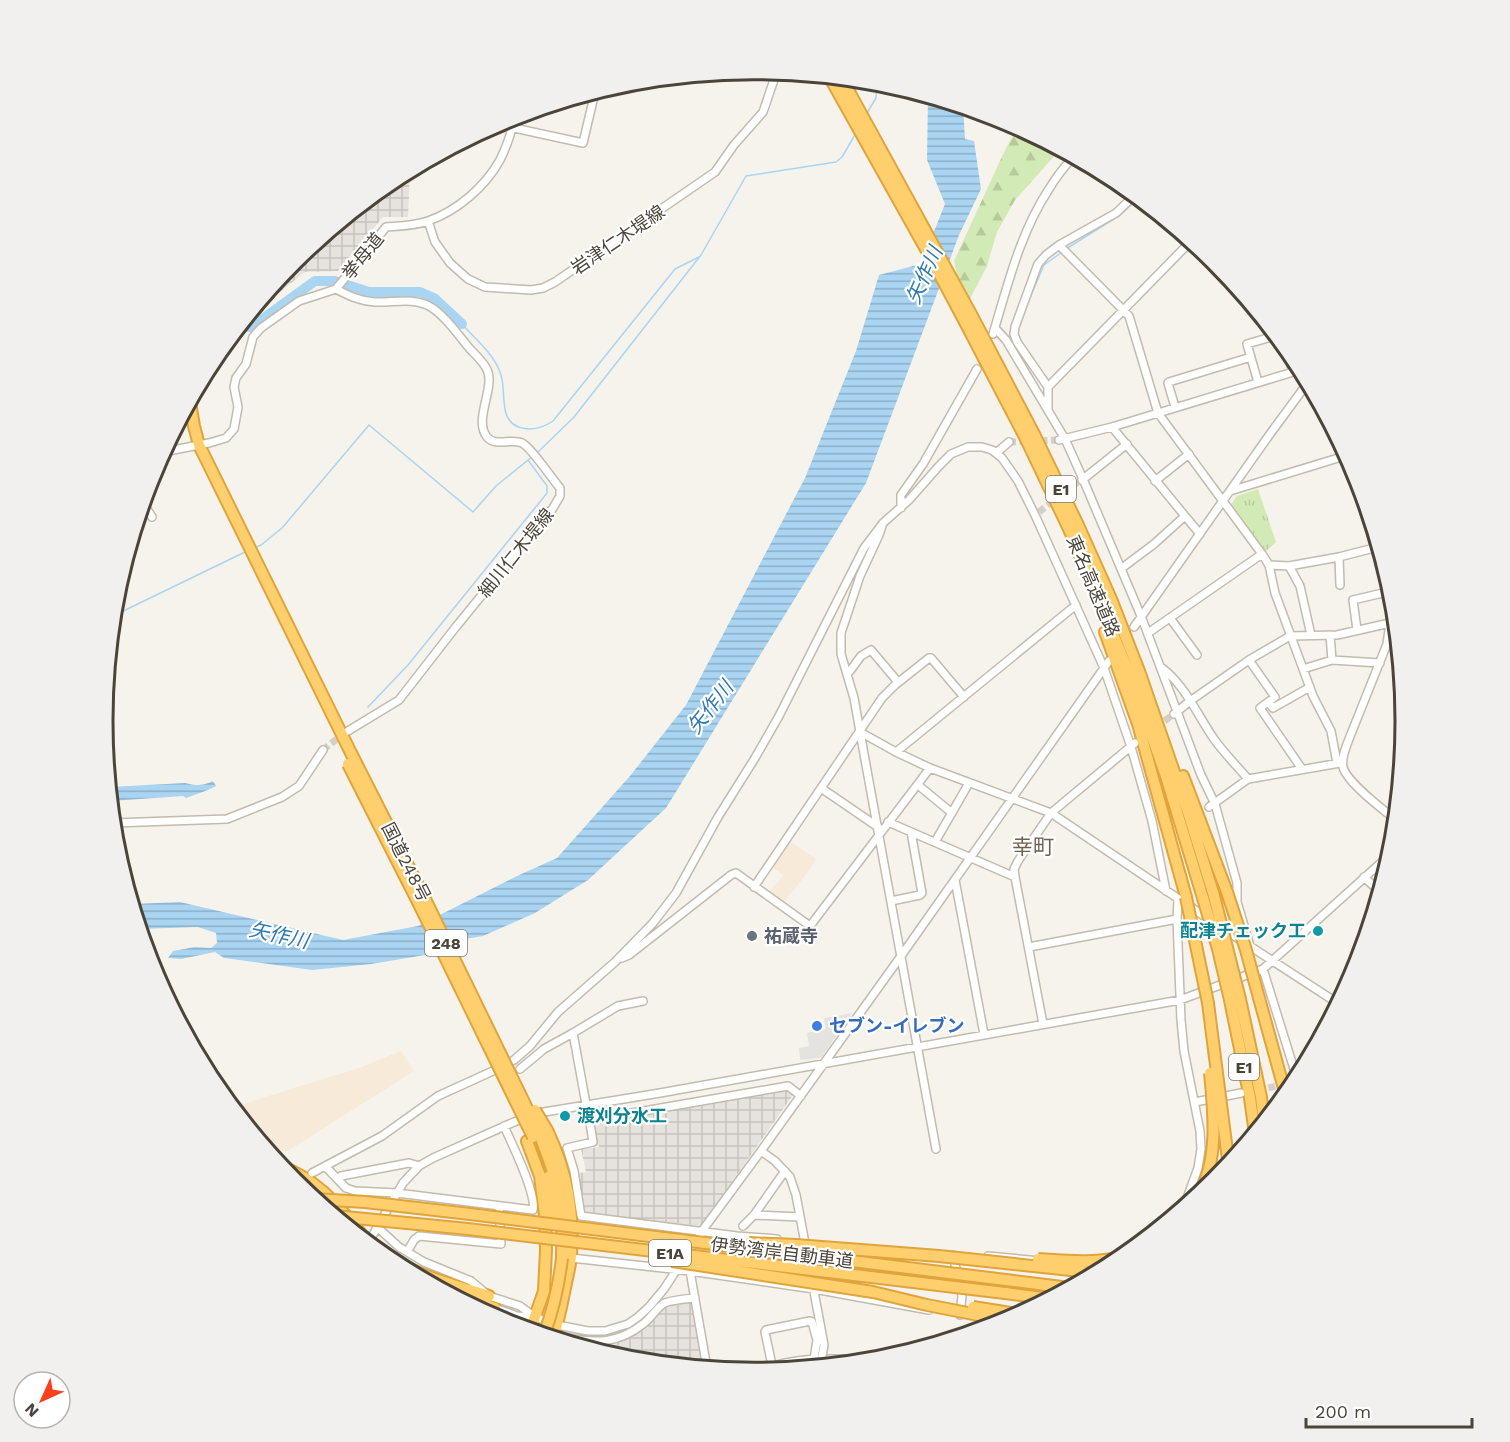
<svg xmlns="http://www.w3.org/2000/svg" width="1510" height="1442" font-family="'Work Sans','Noto Sans JP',sans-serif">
  <defs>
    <pattern id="industrial-grid" width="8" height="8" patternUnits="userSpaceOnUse" patternTransform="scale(1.5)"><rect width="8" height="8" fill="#e6e2dd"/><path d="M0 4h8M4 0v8" fill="none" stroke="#c7c3be"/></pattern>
    <pattern id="forest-firs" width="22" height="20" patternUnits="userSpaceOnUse" patternTransform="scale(1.5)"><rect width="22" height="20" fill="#d2eab5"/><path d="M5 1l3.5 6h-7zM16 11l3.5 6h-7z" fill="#b6ca9c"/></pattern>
    <pattern id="park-tufts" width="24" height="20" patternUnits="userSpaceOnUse" patternTransform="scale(1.5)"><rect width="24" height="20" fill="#d2eab5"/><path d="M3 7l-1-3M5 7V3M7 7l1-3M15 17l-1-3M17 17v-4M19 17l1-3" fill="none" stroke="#b6ca9c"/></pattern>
    <pattern id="water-rules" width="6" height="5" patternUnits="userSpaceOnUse" patternTransform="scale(1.5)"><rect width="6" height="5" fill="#a9d4f2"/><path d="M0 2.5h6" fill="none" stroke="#8caec5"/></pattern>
  </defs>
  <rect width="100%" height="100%" fill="#f6f3ec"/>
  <path fill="#f7ead8" d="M789,841L816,859L804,877L784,902L770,892L783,875L772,867Z
    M401,1051L414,1071L286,1152L264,1145L233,1107L359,1068Z"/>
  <path fill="url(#industrial-grid)" d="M410,170L408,217H383L338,271L305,272L247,318L294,260L393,179Z
    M787,1089L793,1093V1095L701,1226L585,1213L583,1211L578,1173L586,1172L581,1149L599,1147L594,1125Z
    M691,1302L702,1368L627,1360L569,1343L587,1346L604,1347L621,1342L644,1329L666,1307Z"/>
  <path fill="url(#forest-firs)" d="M1018,126L1050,143L1057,153L1015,200L997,232L987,266L970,299L959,284L954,261L1005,150Z"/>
  <path fill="url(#park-tufts)" d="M1258,489L1276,542L1266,551L1230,506L1237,496Z"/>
  <path fill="#e5e3e0" d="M852,1013L821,1058L800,1060L799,1048L809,1046L807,1033L826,1029L824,1018Z"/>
  <path fill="url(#water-rules)" d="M928,95L963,106L965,139L974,141L981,189L959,235L866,483L666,808L588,880L535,913L483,936L429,945L425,955L371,964L312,970L224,958L215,952L181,959L168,958L173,951L195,947L211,948L217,943L216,933L198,927L140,929L133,904L180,902L343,940L418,926L517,876L557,858L630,776L686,705L805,478L856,351L879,275L921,264L945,204L927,160Z
    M213,781L216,786L208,790L186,798L183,796L111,801L110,787L185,783C196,786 203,786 213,781Z"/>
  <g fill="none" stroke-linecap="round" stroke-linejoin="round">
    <path stroke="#a9d4f2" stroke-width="1.5" d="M867,113L876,98L877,81
      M1066,249L1120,215L1139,197
      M1025,309L1044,265L1062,252
      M462,324C474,338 493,353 500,372C508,391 496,422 522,428C534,431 544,427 553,421L675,269L699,257
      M1018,330V335L1025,348
      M537,453L574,417L701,255L746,176L836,162L842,157L856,133
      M254,548L261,545L282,528L369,425L473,512L496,486L533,456
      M113,616L247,551
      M368,707L408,665L547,493V486L528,460"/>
    <path stroke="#a9d4f2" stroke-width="10" d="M240,326L250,327L257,323L315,281H335L369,292H420L434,298L462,324"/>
    <path stroke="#d4d0c8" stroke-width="7" stroke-dasharray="7 3.5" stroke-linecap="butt" d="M1009,442L1059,440
      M1039,512L1079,481
      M1156,727L1174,714
      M323,750L343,734
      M1258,1090L1291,1083
      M1074,1278L1075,1286"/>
    <defs>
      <path id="minor" d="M496,124L583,143L595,92
        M428,221L435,242L450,263L468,279L485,287L531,290L543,288L555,282L715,172L734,145L763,112L777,71
        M1059,245L1116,213L1136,194
        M336,289C349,296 360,301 375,302C392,303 413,297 429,306C444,314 459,336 470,349C475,354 481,360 485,366C487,369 489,375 489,379C490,396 475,422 487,437C495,447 511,438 522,443C531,447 552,479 560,488V496L553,508L455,628L399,700L348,731
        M336,289L386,227C400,226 414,226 428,221C457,211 485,187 500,160C507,146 512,130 515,116
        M995,328L1006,340L1065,439L1083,479L1141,616L1201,775L1215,804L1237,883V902L1250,946
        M993,334C1008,284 1020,233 1049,189C1056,177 1065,166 1074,156
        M1284,342L1293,372
        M1258,382L1247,344L1278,335
        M1048,387L1017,342L1014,334L1015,327L1038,264L1046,255L1059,245L1129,316L1158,413L1262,554L1269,565L1275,593L1313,696L1331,731L1337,763
        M1175,407L1168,383L1169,382L1251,357
        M1048,409V387L1192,240
        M1112,427L1185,516L1154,544L1122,568
        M1059,440L1112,427L1303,369
        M163,452L209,443L226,438L234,429L238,407L234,387L236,378L246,364L253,337L261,328L299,301L336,289
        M1347,452L1390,601V623L1387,644L1349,739C1346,747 1341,758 1343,767C1347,783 1384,810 1397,821
        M996,453L1009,442
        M1082,480L1127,444
        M1155,481L1189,454
        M1230,491L1348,455
        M143,503L152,517
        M901,508V495L923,464L977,369
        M1185,516L1200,534
        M882,526L879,535L860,576L841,633V654L854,698L860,732L936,1149
        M1339,557L1340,585
        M1269,565L1289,566L1339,557L1370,549L1377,546
        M1289,566L1300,586L1311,635
        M1170,618L1197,655
        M1134,627L1270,434L1309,381
        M1357,630L1353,600L1387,592
        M1148,633L1262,554
        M1330,635L1332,660
        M1387,644L1399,641
        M1249,660L1275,697L1260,708L1302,769
        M1162,668C1185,685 1198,716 1214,739C1224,753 1237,766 1248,779L1340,763
        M1303,669L1332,660L1380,663
        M850,671L861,656L871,650L898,682
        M1268,702L1273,708L1310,687
        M1174,714L1190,701L1249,660L1290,636L1337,635L1390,623
        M860,732L896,752L930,768L1051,813L1210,920
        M896,752L1076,605
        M918,785L952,813
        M821,788L878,827
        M1209,807L1248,779
        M888,822L1015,877
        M113,823L227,819L282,797L299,786L323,750
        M935,842L969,783
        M1364,877L1381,893
        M955,880L984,1034
        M754,887L882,698L895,685L929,658H931L964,697
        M1178,900L1177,919L1181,1020L1184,1051L1200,1131L1201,1149L1198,1168L1183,1209
        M891,901L920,895L922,893L911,832
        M1222,928L1339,1004
        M1029,947L1177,919
        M622,958L629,955L731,875L736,873L810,926L930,768
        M1263,969L1298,1082
        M1043,1024L1015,877L1014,869L1018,861L1051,813L1135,743
        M520,1069L544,1049L573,1033
        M1195,1102L1241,1093
        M586,1104L573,1033L618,1006L643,1001
        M761,1151L775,1161L790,1177L796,1195L824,1345L821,1362L819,1367
        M325,1166L346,1188L355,1191L397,1193L533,1210C537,1194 512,1144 504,1126
        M312,1173L382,1136L438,1096L495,1070L514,1060L530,1046L558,1012L615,962L653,923L676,893L718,817L755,758L779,716L864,548L883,523L909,500L939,466L951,454L968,447H982L992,450L1002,458L1018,481L1035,515L1104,668L1131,747L1152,821L1166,891
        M337,1179L341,1176L409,1163L419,1166
        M754,1215L800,1217
        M743,1226L754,1215L785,1171
        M377,1227L399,1247L424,1262L471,1281L489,1296L520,1306L535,1317L557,1325L588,1331H605L628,1324L638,1317L649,1307L664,1289L702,1231L761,1151L901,956L1109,661
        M777,1239L737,1236L581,1216L574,1171L567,1148L593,1142L590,1123L592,1120L788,1086L801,1096
        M368,1243L403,1183L419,1166L433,1158L514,1122L544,1112L660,1093L1180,1000L1263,969L1394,851
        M407,1252L414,1240L419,1236L501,1244L499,1206
        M953,1255L962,1296L960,1315
        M988,1256L1040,1261
        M571,1258L690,1271L814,1289L929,1310
        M690,1271L707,1368
        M476,1308H495L517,1316L535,1317
        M563,1341L567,1338C596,1343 618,1344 643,1324C650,1319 656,1309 663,1304C669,1300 687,1299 695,1298
        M829,1359H851L857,1363
        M754,1373C774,1364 792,1361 814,1359L817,1340L812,1322L810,1321L766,1330L765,1332L772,1365"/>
      <path id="highway" d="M829,76L932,260L966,324L1025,437L1069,529L1130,675L1166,776L1203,898
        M841,77L971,314L1034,434L1078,525L1111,599L1139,671L1189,815L1214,896
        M190,402L194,426L199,445L351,753
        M1105,632L1138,724L1186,897
        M1183,776L1227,892
        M1259,998L1286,1096
        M1240,999L1261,1097L1264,1123
        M1230,1000L1250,1098L1255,1134
        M547,1130C567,1172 574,1210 571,1256C570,1268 566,1281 564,1293C561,1308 558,1323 553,1338
        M539,1133C549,1160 560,1187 562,1215C563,1229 562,1244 562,1258
        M527,1141L540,1176L545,1216L546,1250L544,1291L530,1331
        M280,1166C320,1181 337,1205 363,1236
        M548,1177L555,1221
        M291,1179C309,1188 324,1201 336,1217
        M373,1246C407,1274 448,1283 489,1296
        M1006,1280L1070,1288
        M1005,1293L1050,1299
        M451,1294L495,1308"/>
    </defs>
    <use href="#minor" stroke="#c2bbae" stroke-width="10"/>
    <use href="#highway" stroke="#e0a43c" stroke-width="14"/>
    <use href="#minor" stroke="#fff" stroke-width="7"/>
    <use href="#highway" stroke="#ffcf6e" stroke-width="10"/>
    <defs>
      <path id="highway-bridge" d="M351,753L425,899L539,1133
        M348,764L419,904L533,1137
        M1227,892L1246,950L1259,998
        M1214,896L1240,999
        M1186,897L1208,1003L1228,1159
        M1203,898L1218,949L1230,1000
        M535,1110L547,1130
        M1198,1197C1219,1160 1214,1113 1210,1073
        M315,1199L365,1202L470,1214L1006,1280
        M335,1216L468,1229L1005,1293
        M363,1236L373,1246
        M749,1243L796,1245L939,1256L1099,1273
        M1038,1259C1068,1261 1097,1264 1126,1256
        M672,1261L873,1292L927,1305L1009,1321
        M973,1307L1017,1314
        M544,1335C553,1310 559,1285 562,1258"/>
    </defs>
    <use href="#highway-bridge" stroke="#e0a43c" stroke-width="14" stroke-linecap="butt"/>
    <use href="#highway-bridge" stroke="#ffcf6e" stroke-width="10"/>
  </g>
  <g fill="#0f9aa8" stroke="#fff" stroke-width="2">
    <circle cx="1318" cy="931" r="6"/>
    <circle cx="565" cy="1116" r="6"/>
  </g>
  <circle fill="#6b7280" stroke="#fff" stroke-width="2" cx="752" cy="936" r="6"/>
  <circle fill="#3f7fe0" stroke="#fff" stroke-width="2" cx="817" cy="1026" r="6"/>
  <g text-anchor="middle" stroke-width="4.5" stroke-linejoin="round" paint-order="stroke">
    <g fill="#fff" stroke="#817c74" stroke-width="1.5">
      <rect x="1046" y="476" width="30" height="26" rx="4.5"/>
      <rect x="425" y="930" width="42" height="26" rx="4.5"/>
      <rect x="1229" y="1054" width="30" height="26" rx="4.5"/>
      <rect x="649" y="1240" width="42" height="26" rx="4.5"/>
    </g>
    <g font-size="16" font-weight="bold" fill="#4b4439">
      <text x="1061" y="495">E1</text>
      <text x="446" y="949">248</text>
      <text x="1244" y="1073">E1</text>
      <text x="670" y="1259">E1A</text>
    </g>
    <g font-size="18" fill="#4b4439" stroke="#fff">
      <text transform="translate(618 240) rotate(-34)" y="6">岩津仁木堤線</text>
      <text transform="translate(363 256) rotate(-51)" y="6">挙母道</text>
      <text transform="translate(516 553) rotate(-51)" y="6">細川仁木堤線</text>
      <text transform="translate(1093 586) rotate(67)" y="6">東名高速道路</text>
      <text transform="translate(406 862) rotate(63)" y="6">国道248号</text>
      <text transform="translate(782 1253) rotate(7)" y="6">伊勢湾岸自動車道</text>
    </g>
    <g font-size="18" font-weight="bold" fill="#0d838f" stroke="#fff" text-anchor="end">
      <text x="1306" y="937">配津チェック工</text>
      <text x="577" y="1122" text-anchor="start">渡刈分水工</text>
    </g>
    <g font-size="18" font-weight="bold" fill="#5b616d" stroke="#fff" text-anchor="start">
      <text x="764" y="942">祐蔵寺</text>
    </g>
    <g font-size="18" font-weight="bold" fill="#366cbe" stroke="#fff" text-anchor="start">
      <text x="829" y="1032">セブン-イレブン</text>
    </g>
    <g font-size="20" font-style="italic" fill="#2e7ab2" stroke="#fff">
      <text transform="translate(924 275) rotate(-66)" y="7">矢作川</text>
      <text transform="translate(710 707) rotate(-52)" y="7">矢作川</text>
      <text transform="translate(279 935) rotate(12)" y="7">矢作川</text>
    </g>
    <g font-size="21" fill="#6e6250" stroke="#fff">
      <text x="1033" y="854">幸町</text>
    </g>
  </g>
  <path d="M0 0H1510V1442H0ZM113 721a641 641 0 1 1 1282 0a641 641 0 1 1-1282 0Z" fill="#f1f0ef" fill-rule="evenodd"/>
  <path fill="none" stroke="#4b4439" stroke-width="3" d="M113 721a641 641 0 1 1 1282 0a641 641 0 1 1-1282 0Z"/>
  <g transform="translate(42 1400) rotate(225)"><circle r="28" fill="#ffffff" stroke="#b7b4b0" stroke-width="1.5"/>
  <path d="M0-4.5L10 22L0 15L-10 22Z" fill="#fc3f1d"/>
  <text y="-9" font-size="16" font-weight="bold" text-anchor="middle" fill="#4b4439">N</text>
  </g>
  <path d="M1306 1418v9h166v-9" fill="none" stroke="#4b4439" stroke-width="3"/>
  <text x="1315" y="1418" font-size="18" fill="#4b4439" stroke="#ffffff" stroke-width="4.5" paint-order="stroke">200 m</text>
</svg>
